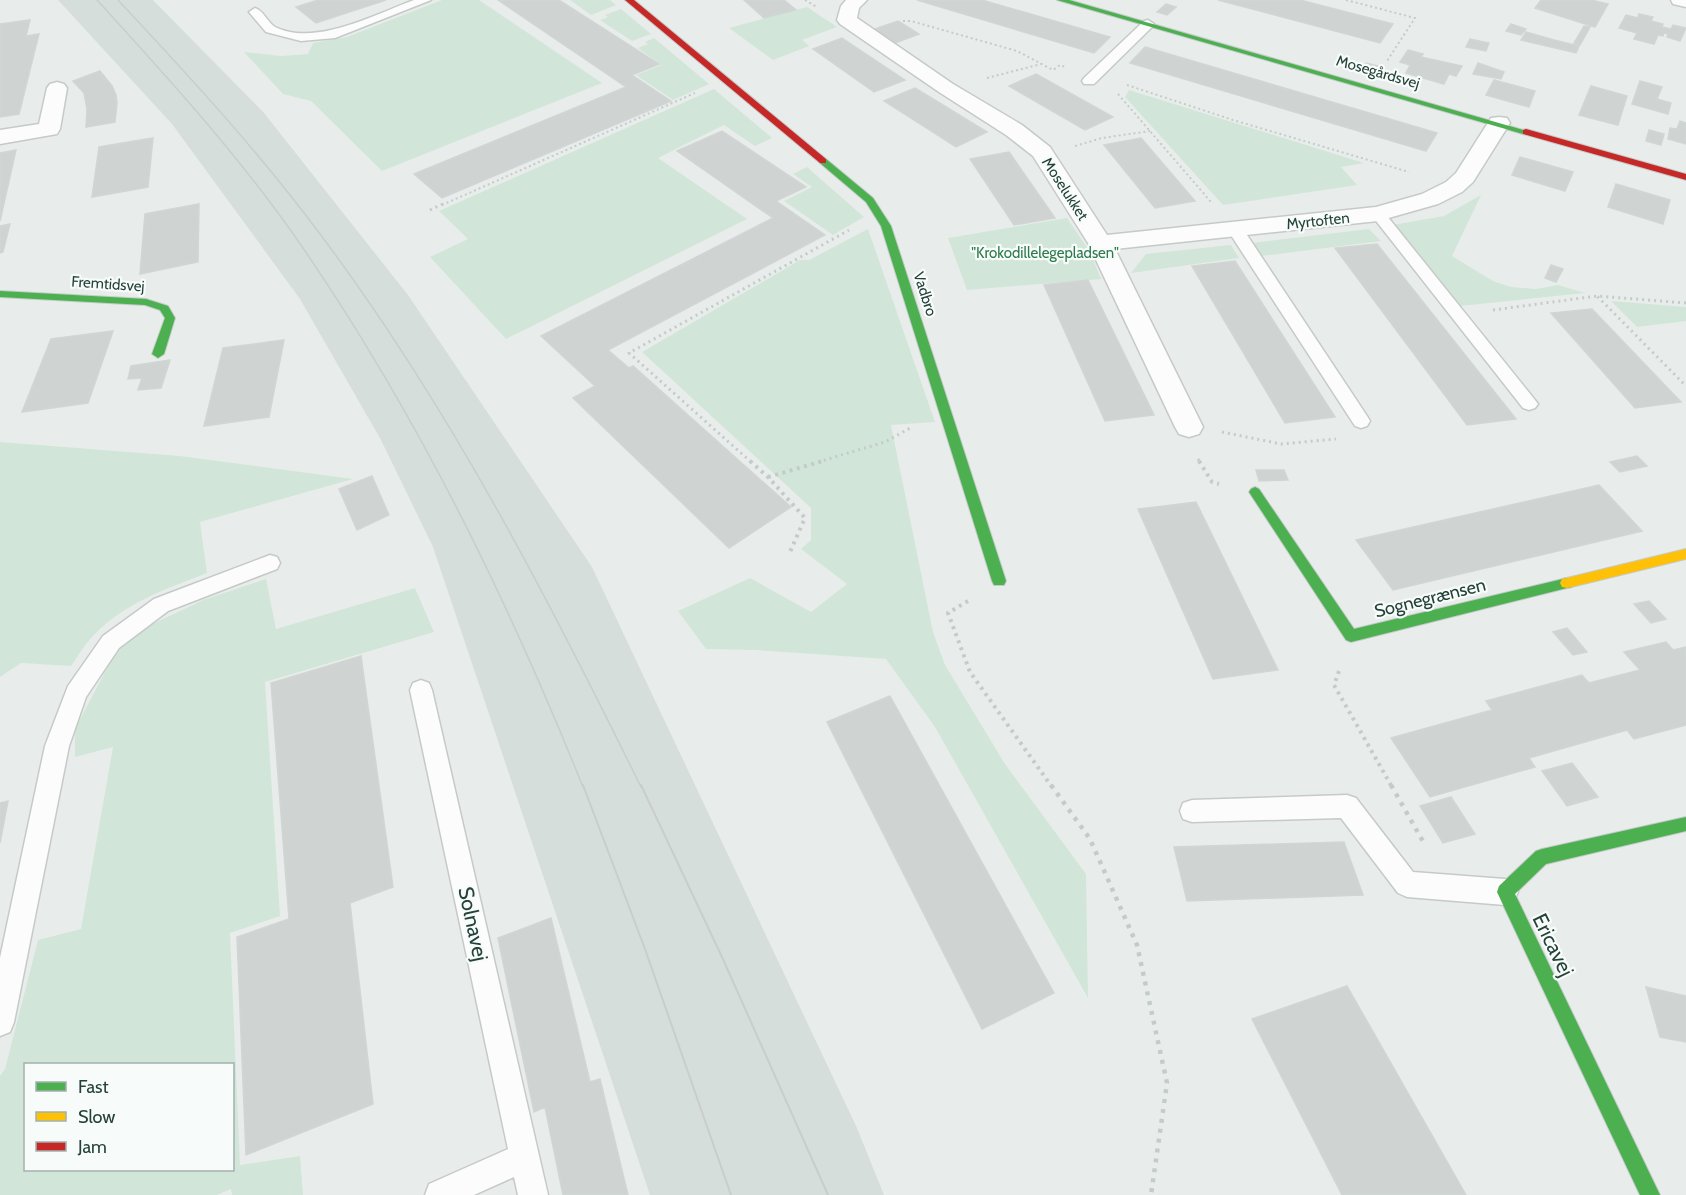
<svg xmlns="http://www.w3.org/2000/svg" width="1686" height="1195" font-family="Cabin,sans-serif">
  <rect width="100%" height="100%" fill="#e8edeb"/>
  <path fill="#d6dedb" d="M58,0H153L264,113L408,295L592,567L857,1128L884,1195H650L433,547L381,440L300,299L172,124Z"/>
  <path fill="#d1e6d8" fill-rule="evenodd" d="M442,0H479L602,83L382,171L311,101L283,94L244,52L281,56L308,54L313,43L347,37Z
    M570,0H610L616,5L591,15Z
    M807,7L837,27L802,40L809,46L773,60L729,28Z
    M621,9L651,34L632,41L600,20L608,17L605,15Z
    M654,38L709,84L673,100L636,75L661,65L638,48L648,44L645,42Z
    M714,89L772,138L755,146L724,125L658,158L747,219L506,339L430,257L468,239L439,211Z
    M1129,90L1364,163L1341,167L1357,185L1223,205L1125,97Z
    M807,167L864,217L833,235L784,201L812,187L793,174Z
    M1481,195L1452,256L1493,281L1511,287L1536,289L1558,285L1585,293L1460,306L1392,225L1444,216Z
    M1067,218L1090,252L1101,279L967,290L948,238Z
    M868,229L935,422L891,425L933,632L945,665L1005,764L1086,874L1088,998L935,727L886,659L755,650L706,649L678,611L750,578L811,612L847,584L801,549L811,540V508L642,352L800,260H809Z
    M1369,229L1381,241L1261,256L1252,243Z
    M1231,245L1239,258L1131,273L1146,254Z
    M1611,301L1686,307V321L1637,327Z
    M0,442L180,456L353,479L200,522L207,573C166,589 124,603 93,636C85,644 78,656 71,666L21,663L0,677Z
    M266,579L276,629L415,588L434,632L265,682L280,916L230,933L240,1165L300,1156L303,1195H232L231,1189L217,1195H0V1076L5,1069L38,940L81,929L113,747L75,757V729L116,651L142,629L203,600ZM26,1064H232V1170H26Z"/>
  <path fill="#cfd4d2" stroke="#d1d6d4" stroke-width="1.5" d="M318,0H386L316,23L296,7Z
    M498,0H559L659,64L632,75L671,101L442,198L414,174L626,87Z
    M744,0H784L796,10L764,18Z
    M917,0H982L1110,37L1094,53Z
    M1218,0H1300L1393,24L1380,43Z
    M1541,0H1591L1608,4L1595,27L1535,8Z
    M1166,4L1176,7L1167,15L1157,12Z
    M1639,14L1653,17L1651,21L1663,24L1662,27L1671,29L1673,25L1686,28L1680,41L1667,37L1668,34L1664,33L1663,36L1658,35L1654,44L1634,39L1637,33L1619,28L1626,15L1638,18Z
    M30,20L26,36L39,34L19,114L0,117V24Z
    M898,21L919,34L890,45L869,31Z
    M1511,24L1526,29L1521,35L1506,31Z
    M1584,26L1590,27L1580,45L1574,43Z
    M1526,32L1554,40L1579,46L1576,53L1521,40Z
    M842,38L905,80L874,92L813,49Z
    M1470,39L1489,43L1486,51L1466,47Z
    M1145,47L1437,133L1426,151L1130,63Z
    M1408,50L1423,54L1421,57L1462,66L1456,76L1449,74L1444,84L1406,73L1410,65L1400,62Z
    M1366,63L1378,66L1373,75L1360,72Z
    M1478,63L1504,72L1501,79L1473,74Z
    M100,71L112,86L116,95L117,103L115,122L86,127L87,109L84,93L73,81Z
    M1036,74L1113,117L1085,130L1009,86Z
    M1494,80L1535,91L1529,107L1486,95Z
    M1640,81L1662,87L1657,99L1671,103L1668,114L1632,104Z
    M1591,86L1627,96L1618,125L1579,115Z
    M915,88L987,132L956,147L884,101Z
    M1680,121L1686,123V144L1668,139L1670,128L1677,129Z
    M1649,130L1664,134L1661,145L1646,141Z
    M722,131L806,187L776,201L825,235L608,350L629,368L633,366L791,507L729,548L573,398L595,386L541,336L773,218L677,151Z
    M153,138L148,187L92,197L99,147Z
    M1141,138L1195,201L1155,208L1104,145Z
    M16,150L0,221V153Z
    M1009,152L1055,218L1014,225L970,159Z
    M1520,157L1573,172L1565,191L1512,175Z
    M1616,184L1670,200L1663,224L1608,207Z
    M199,204L198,262L140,274L145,214Z
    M10,224L3,252L0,253V226Z
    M1377,244L1516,419L1467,425L1335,248Z
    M1235,261L1335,417L1285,423L1192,266Z
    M1551,265L1563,269L1556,282L1545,278Z
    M1088,280L1154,415L1105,421L1044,285Z
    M1592,309L1681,402L1635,408L1551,313Z
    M113,331L88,403L22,412L51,339Z
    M284,340L269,417L204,426L223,348Z
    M170,360L161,388L138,390L142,378L128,379L131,366Z
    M1637,456L1647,466L1620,472L1610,462Z
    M1256,470H1284L1288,480L1259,481Z
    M372,476L389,515L357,530L339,489Z
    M1599,485L1642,531L1393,590L1356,540Z
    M1196,502L1278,670L1213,679L1138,509Z
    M1649,601L1666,619L1651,623L1634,604Z
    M1567,628L1587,652L1573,655L1553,632Z
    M1666,642L1673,650L1686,647V725L1634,739L1627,730L1529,758L1535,767L1430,797L1391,738L1492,710L1486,701L1582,675L1589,683L1640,670L1624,652Z
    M361,656L393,887L350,903L373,1104L246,1155L237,937L289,919L271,683Z
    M890,696L1054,993L982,1029L827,722Z
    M1572,763L1598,797L1567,806L1542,771Z
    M1451,797L1475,834L1443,843L1420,806Z
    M8,801L0,843V803Z
    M1344,842L1363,895L1187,901L1174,847Z
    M551,918L590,1082L600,1079L628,1195H563L545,1107L534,1112L498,938Z
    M1347,986L1466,1195H1342L1252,1019Z
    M1646,987L1686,996V1042L1660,1037Z"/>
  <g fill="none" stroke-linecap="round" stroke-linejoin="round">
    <defs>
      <path id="lane" d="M414,0H431L335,38L301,41L266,32L249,12L255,8C264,11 267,22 275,27C315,47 376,14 414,0Z
        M1148,20L1154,24L1152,27L1094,84H1084L1082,81L1084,78L1144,21Z
        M1378,209L1383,211L1535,400L1538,404L1535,408L1529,410L1523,408L1373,217L1370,214Z
        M1235,224L1243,229L1367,416L1370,421L1367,426L1361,428L1355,426L1227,229Z
        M270,555L277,557L280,563L277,569L168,611L119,648L86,697L69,746L14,1022L10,1032L0,1036V958L45,746L68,686L103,636L154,599Z
        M421,680L429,683L432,690L548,1195H518L514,1177L474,1195H425L429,1184L508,1149L410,690L413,683Z
        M1347,795L1356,798L1413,872L1505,879L1514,883L1518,892L1514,901L1505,905L1407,897L1398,893L1341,818L1192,822L1183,819L1180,811L1183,803L1192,800Z"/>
      <path id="street" d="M846,0H867L859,8L857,18L953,84L1022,125L1050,147L1107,235L1376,207L1422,194L1446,182L1456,173L1491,118L1499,117L1507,118L1510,123L1473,182L1462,192L1438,204L1378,221L1115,249L1203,427L1199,434L1189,437L1179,434L1175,427L1088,243L1033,156L1006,135L939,92L840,24L837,20L841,6Z
        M1671,0H1686V7L1673,4Z
        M57,82L64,84L67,88L60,129L57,134L0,144V130L39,124L47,88L50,84Z"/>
      <path id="fast" d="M1057,0H1069L1530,132L1523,134Z
        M820,159H826L873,198L891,226L1006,581L1004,585H994L992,581L881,226L866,202L820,163Z
        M0,291L146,299L168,306L175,318L164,354L158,358L152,354L165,318L160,310L145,305L0,297Z
        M1255,487L1259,489L1354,629L1567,578L1572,579L1574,583L1572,587L1567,588L1351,642L1346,640L1251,495L1249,492L1251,489Z
        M1686,817V831L1546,864L1515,894L1660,1195H1640L1497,892L1499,886L1536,851L1542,849Z"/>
      <path id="slow" d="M1686,549V559L1567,588L1562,587L1560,583L1562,579L1567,578Z"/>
      <path id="jam" d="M625,0H634L826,159V163H820Z
        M1526,129L1686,174V180L1523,134V130Z"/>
    </defs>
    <use href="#lane" stroke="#c5cac8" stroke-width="3"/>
    <use href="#street" stroke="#c5cac8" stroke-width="3"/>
    <use href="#fast" stroke="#c3cbc8" stroke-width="2"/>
    <use href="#slow" stroke="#c3cbc8" stroke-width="2"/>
    <use href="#jam" stroke="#c3cbc8" stroke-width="2"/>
    <path stroke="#c3ccca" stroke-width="2" stroke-dasharray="2 3" stroke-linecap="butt" d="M805,0L817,7
      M1346,0L1415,18L1387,61
      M903,21H911L1017,51L1053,70L1060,65L1065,67
      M987,78L1041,64
      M1127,85L1233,120L1409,172
      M1118,94L1211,202
      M1075,146L1102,138L1150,131
      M442,205L695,93"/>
    <path stroke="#c3ccca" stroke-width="3" stroke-dasharray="2 4" stroke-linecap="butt" d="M430,210L445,203
      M1686,303L1597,296L1686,386
      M1493,310L1597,296
      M1222,432L1281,444L1336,439
      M1198,459L1200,462
      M751,462L629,353L849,230
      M818,462L885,442L912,427"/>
    <path stroke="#c3ccca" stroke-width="4" stroke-dasharray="3 4.5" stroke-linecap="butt" d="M750,461L768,477L805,518L790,552
      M1199,461L1212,482L1219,484
      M768,477L823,461
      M968,601L948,613L970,672L1052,787
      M1339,671L1334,685L1392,787"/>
    <path stroke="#c3ccca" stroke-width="4.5" stroke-dasharray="4 6" stroke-linecap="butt" d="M1051,785L1090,839L1137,945L1167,1083L1151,1195
      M1391,785L1425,845"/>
    <use href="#lane" fill="#fcfcfc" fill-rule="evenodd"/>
    <use href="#street" fill="#fcfcfc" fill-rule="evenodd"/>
    <use href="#fast" fill="#4caf50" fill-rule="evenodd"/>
    <use href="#slow" fill="#ffc107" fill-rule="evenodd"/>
    <use href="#jam" fill="#c62828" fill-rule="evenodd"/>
    <path stroke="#c9cdcc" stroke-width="1.5" d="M97,0C169,79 242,159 303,248C418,416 507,598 583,787
      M118,0C190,77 261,154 323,238C450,408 548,598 641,787"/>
    <path stroke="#c9cdcc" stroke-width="2" d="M583,785L645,949L731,1195
      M641,785L722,957L828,1195"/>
  </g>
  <g text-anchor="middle" stroke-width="4.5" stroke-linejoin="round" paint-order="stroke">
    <g font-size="15" fill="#24423a" stroke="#f7fbf9">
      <text transform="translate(1378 72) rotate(16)" y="5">Mosegårdsvej</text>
      <text transform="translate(1065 189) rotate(57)" y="5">Moselukket</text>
      <text transform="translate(1318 221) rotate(-6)" y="5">Myrtoften</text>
      <text transform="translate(108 284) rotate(4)" y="5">Fremtidsvej</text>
      <text transform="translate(925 294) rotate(72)" y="5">Vadbro</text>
    </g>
    <g font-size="15" fill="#2d7a4b" stroke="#f7fbf9">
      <text x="1045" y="258">"Krokodillelegepladsen"</text>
    </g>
    <g font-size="18" fill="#24423a" stroke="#f7fbf9">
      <text transform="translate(1430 598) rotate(-14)" y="6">Sognegrænsen</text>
    </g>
    <g font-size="21" fill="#24423a" stroke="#f7fbf9">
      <text transform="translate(473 924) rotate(78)" y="7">Solnavej</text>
      <text transform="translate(1553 945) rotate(64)" y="7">Ericavej</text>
    </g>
  </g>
  <rect x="24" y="1063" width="210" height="108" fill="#f7fbf9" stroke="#a3b1ad" stroke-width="1.5"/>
  <rect x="36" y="1082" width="30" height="9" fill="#4caf50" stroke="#a3b1ad" stroke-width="1.5"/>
  <text x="78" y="1093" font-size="18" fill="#24423a">Fast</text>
  <rect x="36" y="1112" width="30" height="9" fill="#ffc107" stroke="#a3b1ad" stroke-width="1.5"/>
  <text x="78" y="1123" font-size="18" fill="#24423a">Slow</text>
  <rect x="36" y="1142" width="30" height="9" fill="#c62828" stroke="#a3b1ad" stroke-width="1.5"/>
  <text x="78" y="1153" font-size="18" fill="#24423a">Jam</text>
</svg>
